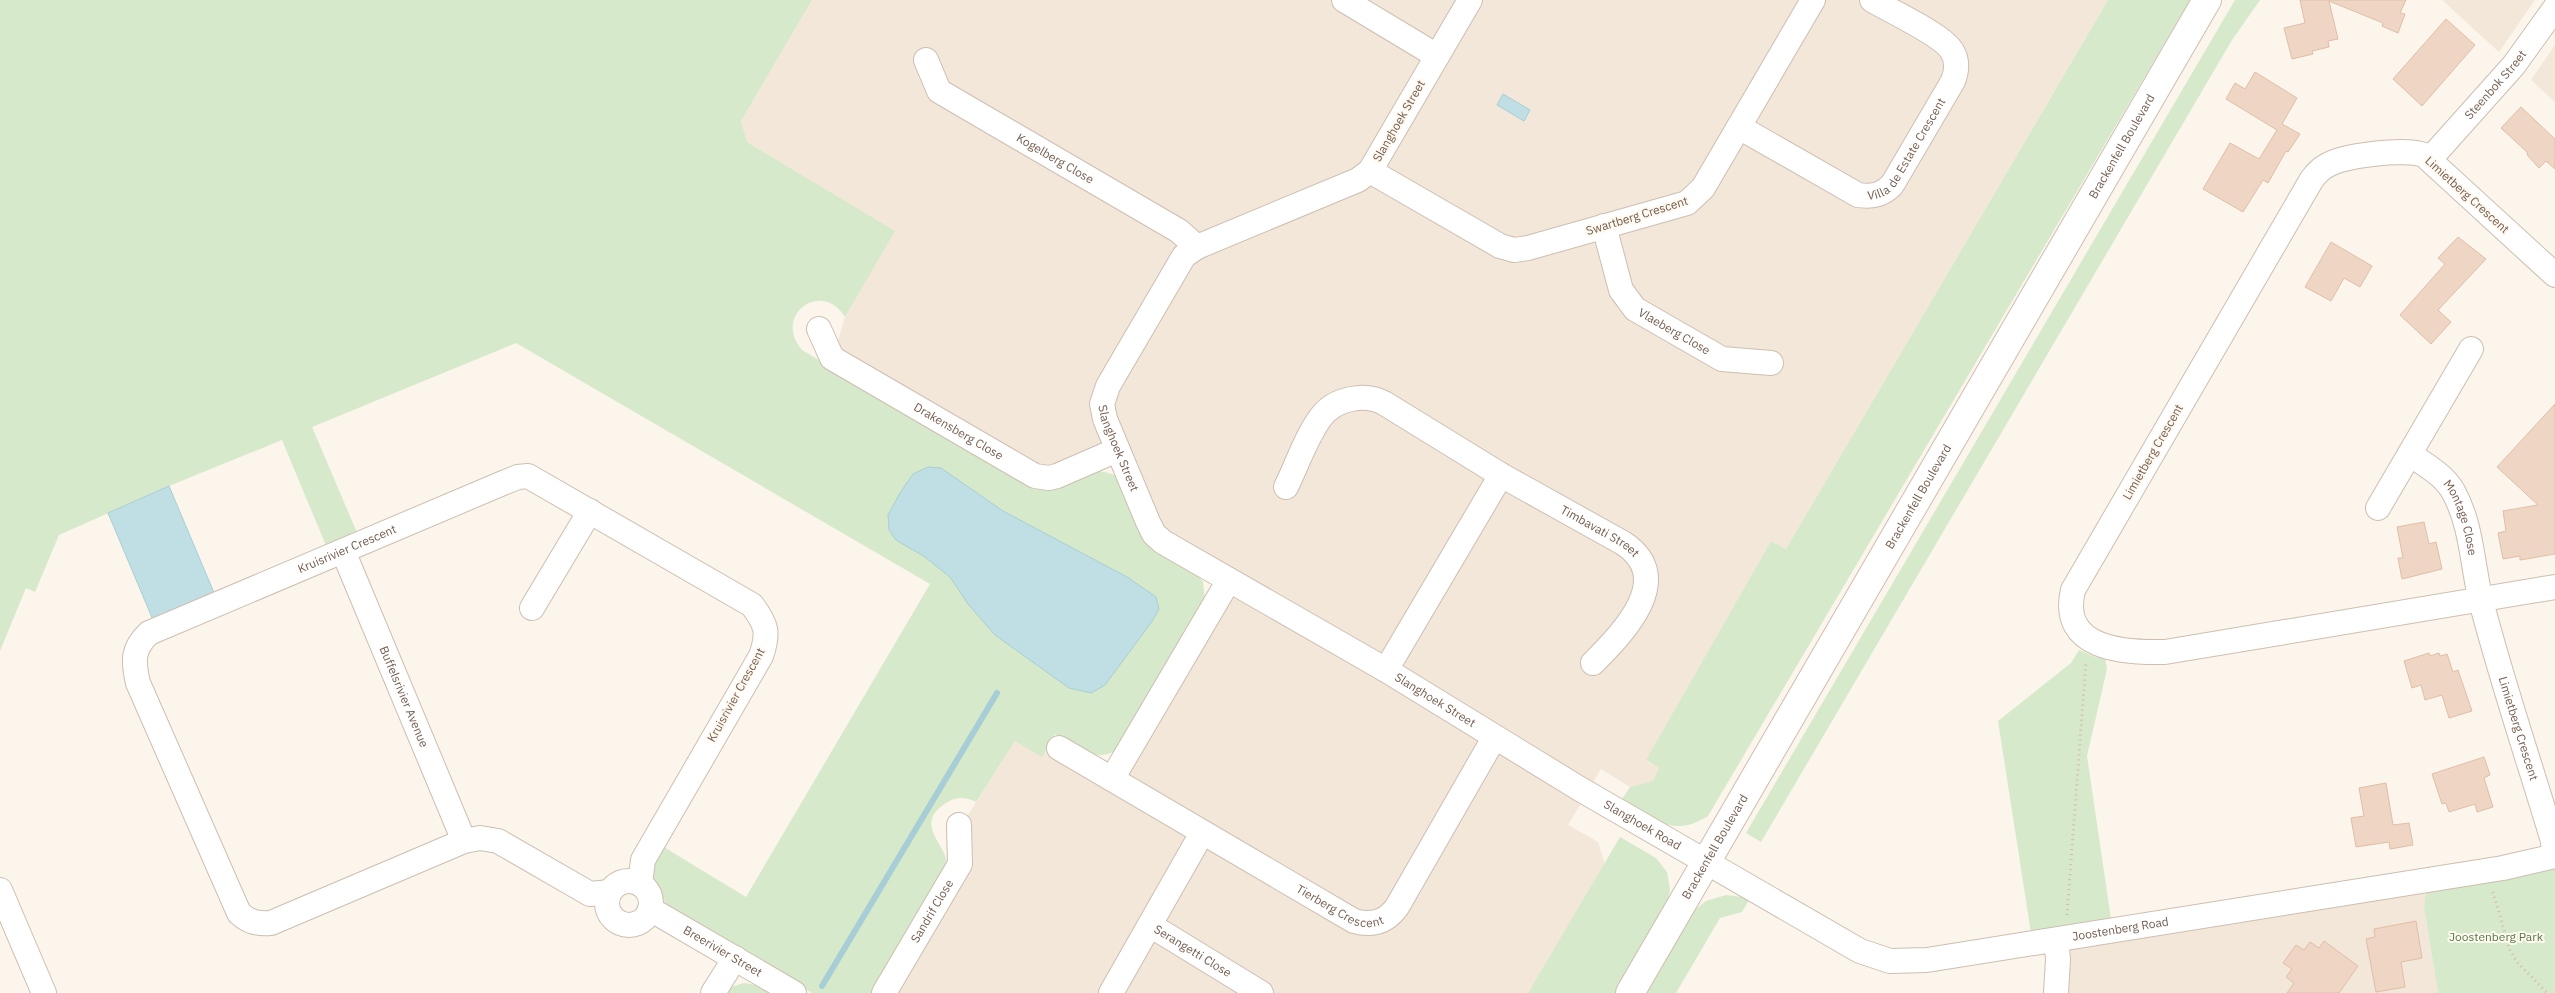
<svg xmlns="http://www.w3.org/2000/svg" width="2555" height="993" font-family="'IBM Plex Sans',sans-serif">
  <rect width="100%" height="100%" fill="#fbf5eb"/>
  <path fill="#f3e7da" d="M812,0H2108L1786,549L1771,541L1646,761L1659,768L1653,782L1630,787L1601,769L1568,825L1598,842L1605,864L1528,993H886L961,865V826L1015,741L1050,743L1113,781L1231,581L1164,540L1118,448L1057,474L833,358L845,317L894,231L747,142L741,121Z
    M2442,0H2535L2499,52Z
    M2555,45V102L2531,80Z
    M2426,892L2424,907L2438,993H2057L2058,941Z"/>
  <path fill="#d6e9ca" d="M0,0H812L741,121L747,142L895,231L845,317C822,279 772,315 802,350L1031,485C1054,480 1098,463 1117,477L1203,582L1205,600L1118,749C1096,765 1075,746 1055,734L1042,757L1015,741L976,802C966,797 956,796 946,803C913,824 946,844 947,864L873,993H812L670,908C662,900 650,880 652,868C654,861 659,853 662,846L746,897L930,584L516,343L312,427L358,535L327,548L282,440L169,486L59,535L35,592L26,588L0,651Z
    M2108,0H2190L1708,816C1672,839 1654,818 1622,799L1630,787L1653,781L1659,768L1646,760L1771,541L1786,549Z
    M2235,0H2260L2232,40L1761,842L1746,833Z
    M2079,650L2095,657L2105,658L2107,669L2087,756L2111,919L2031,933L1998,721L2071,663Z
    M1620,837L1656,858L1667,872L1670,889L1667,906L1616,993H1528Z
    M2555,868V993H2438L2424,907L2426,892Z
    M1726,895L1750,898L1742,912L1720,918L1676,993H1644L1691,913L1706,901Z
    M744,983L756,985L770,993H726L731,987Z"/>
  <path fill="#c0dfe4" stroke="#a7ced6" d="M1503,94L1530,110L1524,121L1497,105Z
    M928,467L941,468L1003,511L1127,577L1156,597L1159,609L1153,620L1105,685L1091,693L1069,688L995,635L968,604L950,577L925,557L896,540L889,530L888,515L900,493L913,474Z
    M169,486L215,595L153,620L108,513Z"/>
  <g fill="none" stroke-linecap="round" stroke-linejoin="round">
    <path stroke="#a7ced6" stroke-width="6" d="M822,986L997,693"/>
  </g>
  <path fill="#efd6c4" stroke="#e1bda6" d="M2300,0H2406L2400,13L2405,14L2398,33L2382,26L2383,23L2329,1L2338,39L2328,41L2329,47L2312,51L2313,54L2292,59L2284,28L2305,23Z
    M2446,19L2475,45L2422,106L2393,79Z
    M2255,72L2297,98L2282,124L2300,134L2288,152L2286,151L2268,183L2263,180L2243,212L2203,189L2230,143L2259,159L2277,130L2226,99L2235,83L2245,89Z
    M2521,107L2555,139V169L2546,161L2539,168L2528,156L2527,152L2501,128Z
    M2458,237L2486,259L2438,310L2451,322L2431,344L2400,315L2445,264L2438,258Z
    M2331,242L2372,266L2360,287L2344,278L2331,301L2305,287Z
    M2555,404V554L2520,560V556L2503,559L2498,533L2506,531L2503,511L2538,505L2497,467Z
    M2424,522L2429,544L2436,542L2442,569L2402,579L2398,558H2403L2397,527Z
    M2429,653L2430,656L2439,653L2440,656L2447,654L2453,672L2458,670L2472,711L2449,718L2442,695L2425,700L2421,685L2412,688L2404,661Z
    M2484,757L2490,775L2484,778L2493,807L2477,812L2475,804L2449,812L2446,803L2442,804L2432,774Z
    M2386,783L2393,825L2409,823L2413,845L2390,849L2389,842L2356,847L2351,818L2364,816L2359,788Z
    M2416,921L2422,958L2401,962L2405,987L2376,992L2366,939L2375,937L2374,929Z
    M2324,941L2358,966L2339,993H2287L2294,983L2286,977L2292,969L2283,963L2296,945L2304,950L2310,942L2319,948Z"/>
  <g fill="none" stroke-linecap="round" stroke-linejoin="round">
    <defs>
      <g id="minor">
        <path d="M1344,0L1437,56"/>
        <path id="s1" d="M1470,0L1370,171L1358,180L1197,247L1184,256L1108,386L1102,404L1105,419L1148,522L1154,534L1163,542L1386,670L1580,789L1860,951L1890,961L1927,960L2503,868L2555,856"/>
        <path id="s2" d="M926,60L939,91L1179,231L1197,247"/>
        <path id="s3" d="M1739,127L1858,195C1872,197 1882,195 1892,185L1953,81C1957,71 1958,61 1952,51C1943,35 1890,11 1872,0"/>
        <path id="s4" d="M2430,159L2514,65L2555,8"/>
        <path d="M1370,171L1500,246L1514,250L1528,248L1687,203L1703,188L1813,0"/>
        <path id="s5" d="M1604,226L1621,290L1635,309L1722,359L1771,363"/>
        <path d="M2555,275L2424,155C2406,148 2343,155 2326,166C2320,169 2316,174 2312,179L2073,590C2059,649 2123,653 2165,652L2555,587"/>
        <path id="s6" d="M819,329L832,358L1035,476L1049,478L1057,476L1117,450"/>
        <path id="s7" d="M2410,454C2425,465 2443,474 2453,491C2472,525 2472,564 2481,601C2502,682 2529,761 2553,841L2554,856"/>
        <path id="s8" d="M1286,487C1297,465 1306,437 1321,417C1335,398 1365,393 1384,403L1501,475L1623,543C1677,578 1623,633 1593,663"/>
        <path d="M2378,508L2471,349"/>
        <path id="s9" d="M343,551L464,841"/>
        <path d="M532,608L590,511"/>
        <path d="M1386,670L1501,475"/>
        <path id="s10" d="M1059,748L1354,921C1372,926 1386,922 1397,907L1494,738"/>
        <path d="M1112,779L1229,580"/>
        <circle cx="629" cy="903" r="22"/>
        <path d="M0,890L44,993"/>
        <path id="s11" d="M610,892L590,894L498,841L480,838L464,841L271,923C257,924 249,922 239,913L138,683C133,661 132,649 149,633L503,483L518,477L528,476L752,605C767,625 769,633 761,656L643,860L640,884"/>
        <path id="s12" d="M650,909L794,993"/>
        <path id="s13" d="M1150,925L1261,993"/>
        <path d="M2056,940L2058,959L2056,993"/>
        <path d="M713,993L735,958"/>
        <path id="s14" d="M884,993L960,864L959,825"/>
        <path d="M1111,993L1202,833"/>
      </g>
      <g id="tertiary">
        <path id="s15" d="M1630,993L2207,0"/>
      </g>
    </defs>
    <use href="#minor" stroke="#cdbeb1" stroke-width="26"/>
    <use href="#tertiary" stroke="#cdbeb1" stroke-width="30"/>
    <path stroke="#d5b9a7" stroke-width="3" stroke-dasharray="1 4" stroke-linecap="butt" d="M2493,892L2510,950L2517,962L2547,993
      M2067,915L2086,662"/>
    <use href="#minor" stroke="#fff" stroke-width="24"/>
    <use href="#tertiary" stroke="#fff" stroke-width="28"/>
  </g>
  <g text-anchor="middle" stroke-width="4" stroke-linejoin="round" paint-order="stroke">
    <g font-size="12" fill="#755d4f" stroke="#fef9f1">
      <text dy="4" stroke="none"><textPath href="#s4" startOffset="99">Steenbok Street</textPath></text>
      <text transform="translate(1399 121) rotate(-60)" y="4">Slanghoek Street</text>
      <text dy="4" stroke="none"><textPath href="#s3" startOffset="210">Villa de Estate Crescent</textPath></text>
      <text dy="4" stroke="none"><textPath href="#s15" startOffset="979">Brackenfell Boulevard</textPath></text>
      <text dy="4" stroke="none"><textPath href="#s2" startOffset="168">Kogelberg Close</textPath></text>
      <text transform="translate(2467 195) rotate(42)" y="4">Limietberg Crescent</text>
      <text transform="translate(1637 216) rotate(-17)" y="4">Swartberg Crescent</text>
      <text dy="4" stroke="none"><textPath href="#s5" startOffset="135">Vlaeberg Close</textPath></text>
      <text dy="4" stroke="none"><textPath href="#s6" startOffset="178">Drakensberg Close</textPath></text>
      <text dy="4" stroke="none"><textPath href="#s1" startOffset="620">Slanghoek Street</textPath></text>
      <text transform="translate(2153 452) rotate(-60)" y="4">Limietberg Crescent</text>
      <text dy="4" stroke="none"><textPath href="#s15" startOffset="574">Brackenfell Boulevard</textPath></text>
      <text dy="4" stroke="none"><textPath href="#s7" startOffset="85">Montage Close</textPath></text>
      <text dy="4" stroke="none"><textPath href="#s8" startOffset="399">Timbavati Street</textPath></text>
      <text dy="4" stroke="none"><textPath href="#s11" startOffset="926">Kruisrivier Crescent</textPath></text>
      <text transform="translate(736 695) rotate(-61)" y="4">Kruisrivier Crescent</text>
      <text dy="4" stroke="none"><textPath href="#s9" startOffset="158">Buffelsrivier Avenue</textPath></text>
      <text dy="4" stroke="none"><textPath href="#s1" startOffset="1040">Slanghoek Street</textPath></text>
      <text dy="4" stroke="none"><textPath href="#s7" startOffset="304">Limietberg Crescent</textPath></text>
      <text dy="4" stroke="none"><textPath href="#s1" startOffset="1282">Slanghoek Road</textPath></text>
      <text dy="4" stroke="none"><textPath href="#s15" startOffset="169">Brackenfell Boulevard</textPath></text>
      <text dy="4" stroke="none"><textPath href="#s10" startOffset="324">Tierberg Crescent</textPath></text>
      <text dy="4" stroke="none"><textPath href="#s14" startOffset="95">Sandrif Close</textPath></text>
      <text dy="4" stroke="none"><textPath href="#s1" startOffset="1798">Joostenberg Road</textPath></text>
      <text dy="4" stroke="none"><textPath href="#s12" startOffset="84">Breerivier Street</textPath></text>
      <text dy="4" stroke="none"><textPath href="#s13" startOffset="50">Serangetti Close</textPath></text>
    </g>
    <g font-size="12" fill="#567a48" stroke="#fef9f1">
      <text x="2496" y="941">Joostenberg Park</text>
    </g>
  </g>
</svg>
